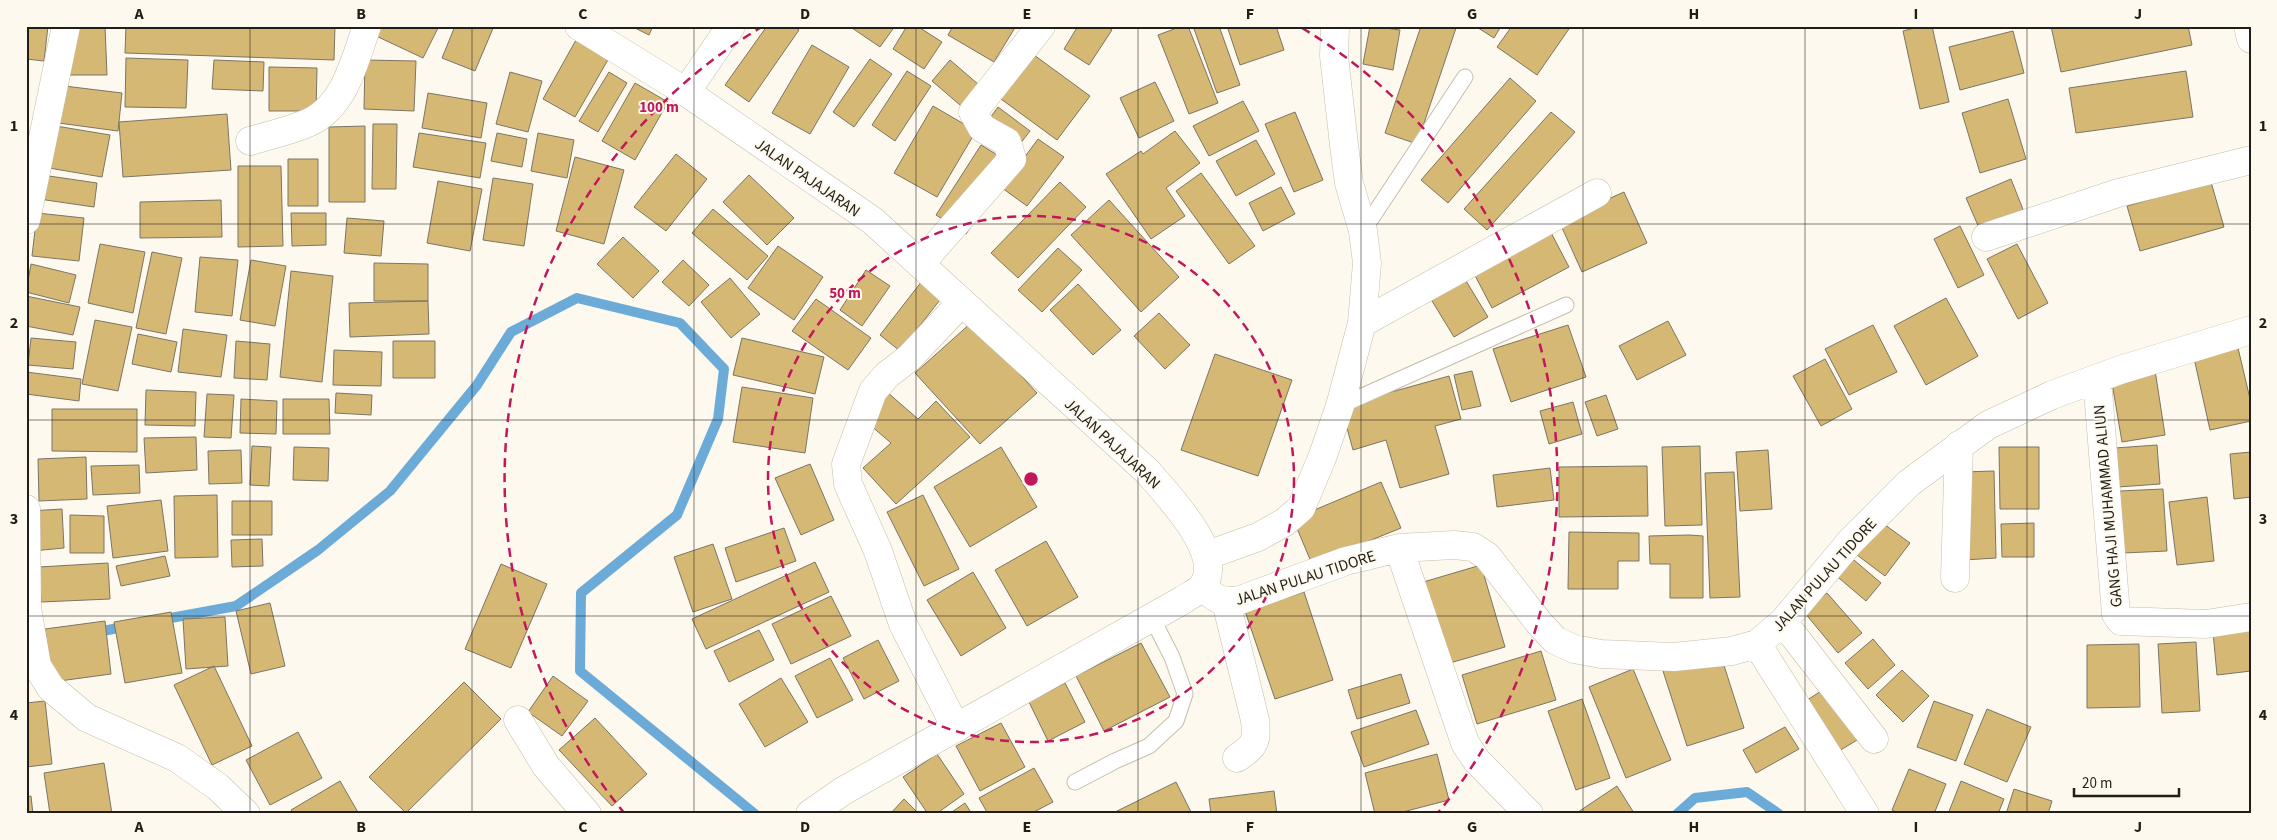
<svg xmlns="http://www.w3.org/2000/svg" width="2277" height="840" font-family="'Source Sans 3',sans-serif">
  <rect width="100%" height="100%" fill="#fef9ee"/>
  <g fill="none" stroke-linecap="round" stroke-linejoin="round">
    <path stroke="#6cabd8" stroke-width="10" d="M160,620L236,606L318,550L390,491L477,385L511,332L577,298L680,323L724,369L718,419L677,515L581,593L580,671L755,814
      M93,633L128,626
      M1677,814L1695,798L1747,792L1779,814"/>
  </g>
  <path fill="#d6b875" stroke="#7c7565" d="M26,26H48L44,61L26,59Z
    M68,26H105L107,75H69Z
    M126,26H335L334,60L125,53Z
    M378,26H439L423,58L374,35Z
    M455,26H494L475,71L442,58Z
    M631,26H653L649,35Z
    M767,26H794L799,30L749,102L725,85Z
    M854,26H895L880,47L852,28Z
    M907,26H917L942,42L924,69L893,49Z
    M953,26H1016L994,62L948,35Z
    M1078,26H1106L1112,30L1089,65L1064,49Z
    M1182,26H1188L1218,103L1189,114L1158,35Z
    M1193,26H1219L1240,85L1217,93Z
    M1227,26H1276L1284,50L1240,65Z
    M1370,26L1400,30L1393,70L1363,64Z
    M1421,26H1451L1456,28L1417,144L1385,133Z
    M1475,26H1501L1494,38Z
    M1512,26H1571L1537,75L1497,47Z
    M1922,26H1932L1949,102L1920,109L1903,31Z
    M2051,26H2188L2192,45L2061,72Z
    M2013,31L2024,73L1960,90L1949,47Z
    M576,40L609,58L575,117L543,99Z
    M1019,44L1090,96L1057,140L986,88Z
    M812,45L849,67L810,134L772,113Z
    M126,58L188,60L186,108L125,107Z
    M870,59L892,74L854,127L833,112Z
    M214,60L264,62L263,91L212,89Z
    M365,60L416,61L414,111L364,109Z
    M950,60L992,96L974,117L932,81Z
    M269,67L317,68L316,111H269Z
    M907,71L931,86L895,141L872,125Z
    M2186,71L2193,117L2076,133L2069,88Z
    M510,72L542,81L528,132L496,124Z
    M609,72L627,83L598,132L579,121Z
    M1510,78L1536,101L1448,203L1421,180Z
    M1155,82L1174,121L1139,138L1120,98Z
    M635,83L668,102L635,160L602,141Z
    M56,85L122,93L118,131L51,122Z
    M428,93L487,103L481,138L422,128Z
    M2008,99L2026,159L1980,173L1962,113Z
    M1243,101L1259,131L1209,156L1193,126Z
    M933,106L976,131L937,197L894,173Z
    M998,107L1030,131L1013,153L981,130Z
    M1295,112L1323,180L1294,192L1265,124Z
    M1551,112L1575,132L1487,230L1464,209Z
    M227,114L231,170L123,177L119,122Z
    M373,124H397L396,189H372Z
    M56,126L110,135L102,177L49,168Z
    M365,126V202H329V127Z
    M1175,131L1200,163L1166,188L1185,216L1151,239L1106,174L1141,151L1143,154Z
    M419,133L486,143L480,178L413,167Z
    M497,133L527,139L522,167L491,161Z
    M538,133L574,140L567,178L531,171Z
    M1038,139L1064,157L1027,206L1002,188Z
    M1256,140L1275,174L1236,196L1216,161Z
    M981,145L1012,164L966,234L936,215Z
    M676,154L707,179L666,231L634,207Z
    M575,157L624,170L604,244L556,231Z
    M288,159H318V206H288Z
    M238,166H281L283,246L238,247Z
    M1201,173L1255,246L1229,264L1176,191Z
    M42,175L97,183L94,207L39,199Z
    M749,175L794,218L767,245L723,202Z
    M493,178L533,184L524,246L483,240Z
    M2011,179L2024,212L1980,230L1966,198Z
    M438,181L482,189L470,251L427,243Z
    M1060,182L1086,207L1018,278L991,253Z
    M2211,182L2224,227L2140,251L2127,206Z
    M1281,187L1295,214L1263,231L1249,203Z
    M1624,192L1647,243L1582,272L1559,221Z
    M221,200L222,237L140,238V202Z
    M1109,200L1179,277L1141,312L1071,235Z
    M713,209L768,256L747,280L692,233Z
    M37,213L84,218L79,261L32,256Z
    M291,213H326V245L292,246Z
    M347,218L384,221L381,256L344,253Z
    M1547,225L1569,267L1492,308L1470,266Z
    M1960,226L1984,275L1958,288L1934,239Z
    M623,237L659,271L633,298L597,264Z
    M100,244L145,252L133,313L88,303Z
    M2017,244L2048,303L2018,319L1987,259Z
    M778,246L823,277L794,320L748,288Z
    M1058,248L1082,270L1042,312L1018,290Z
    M152,252L182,258L166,334L136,328Z
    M200,257L238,260L232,316L195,312Z
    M251,260L286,266L275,326L240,320Z
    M683,260L709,285L689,306L662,282Z
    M374,263L428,264V301H374Z
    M31,264L76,275L69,303L26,292Z
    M866,270L890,286L862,326L840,310Z
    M291,271L333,276L322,382L280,377Z
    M1463,276L1488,317L1454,337L1429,296Z
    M730,278L760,314L731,338L701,302Z
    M922,281L943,296L900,351L880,335Z
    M1078,284L1121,330L1093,355L1050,310Z
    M26,296L80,307L73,335L26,326Z
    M1946,298L1978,356L1926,385L1894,326Z
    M816,299L871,338L848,370L792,331Z
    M428,301L429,334L350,337L349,303Z
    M1159,313L1190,345L1165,369L1134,336Z
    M95,320L132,327L118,391L82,384Z
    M1668,321L1686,355L1637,380L1619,346Z
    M972,322L1037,393L980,444L915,373Z
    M1568,325L1586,377L1511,402L1493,349Z
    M1873,325L1897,372L1849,395L1825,349Z
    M183,329L227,335L221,377L178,372Z
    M138,334L177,342L171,372L132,364Z
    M31,338L76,342L73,369L28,365Z
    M742,338L824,357L815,394L733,375Z
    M236,341L270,344L267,380L234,378Z
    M393,341H435V378H393Z
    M2238,348L2251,403V421L2210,430L2194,358Z
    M334,350L382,352L381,386L333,385Z
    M1215,354L1292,380L1258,476L1181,450Z
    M1825,359L1852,409L1821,426L1793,376Z
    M2155,370L2165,435L2122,442L2111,377Z
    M1472,371L1481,406L1462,410L1454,375Z
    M26,372L81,379L79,401L26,394Z
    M1449,376L1461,419L1435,426L1449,474L1400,488L1386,440L1353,450L1341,406Z
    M742,387L813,398L805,453L733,442Z
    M146,390L196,392L195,426L145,425Z
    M887,392L918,419L936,401L970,437L896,504L863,468L891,443L863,419Z
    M336,393L372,395L371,415L335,413Z
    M207,394L234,395L231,438L204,437Z
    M1606,395L1618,429L1597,436L1585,402Z
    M241,399L277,401L276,434L240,433Z
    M283,399H329L330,434H283Z
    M1573,402L1582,434L1549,444L1540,411Z
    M52,409H137V452L52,451Z
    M196,437L197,470L146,473L144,438Z
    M2157,445L2160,484L2118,487L2115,448Z
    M252,446L271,447L269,486L250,485Z
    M1700,446L1702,525L1665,526L1662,447Z
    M294,447L329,448L328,481L293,480Z
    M1001,447L1037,507L970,547L934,487Z
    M1999,447H2039V509H2000Z
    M241,450L242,483L209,484L208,451Z
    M1768,450L1772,509L1740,511L1736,452Z
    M2251,452V497L2234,499L2230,454Z
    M86,457L87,499L39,501L38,459Z
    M810,464L834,520L801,535L775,478Z
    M139,465L140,493L93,495L91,466Z
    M1647,466L1648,516L1559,517V467Z
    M1550,468L1554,500L1497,507L1493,475Z
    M1994,471L1996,558L1964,560L1962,472Z
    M1734,472L1740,597L1710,598L1705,473Z
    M1381,482L1401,528L1312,564L1293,519Z
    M2163,489L2167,551L2123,553L2120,491Z
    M217,495L218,557L175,558L174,496Z
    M923,495L959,569L924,586L887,512Z
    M2207,497L2214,561L2177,565L2169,502Z
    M161,500L168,551L113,558L107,506Z
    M232,501H272V535H232Z
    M62,509L64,548L32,551L30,511Z
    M70,515L104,516V553H70Z
    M1881,522L1910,543L1885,576L1857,555Z
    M2034,523V557H2002L2001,524Z
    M784,528L796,561L736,582L725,548Z
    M1569,532L1639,533V561H1618V589H1568Z
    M1689,535L1703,536V598H1670V564H1650L1649,536Z
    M262,539L263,566L232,567L231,540Z
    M1046,541L1078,597L1027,626L995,570Z
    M713,544L732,599L693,612L674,557Z
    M1848,555L1881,583L1866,601L1833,573Z
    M165,556L170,576L121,586L116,566Z
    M815,562L829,592L706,649L692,619Z
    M108,563L110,599L41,602L39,567Z
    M501,564L547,584L511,668L465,649Z
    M1481,565L1505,647L1443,665L1420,583Z
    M973,572L1006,628L961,656L927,600Z
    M1304,592L1333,680L1275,699L1245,611Z
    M1827,593L1862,633L1838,653L1804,612Z
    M831,596L851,636L791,664L772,624Z
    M270,603L285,666L251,674L236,611Z
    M171,612L182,673L125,683L114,622Z
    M225,617L228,666L186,669L183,619Z
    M105,621L111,674L52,682L45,629Z
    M2251,628V671L2217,675L2213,632Z
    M759,630L774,660L729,682L714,651Z
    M1873,639L1895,665L1868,689L1845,663Z
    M878,640L899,681L864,699L843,658Z
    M2196,642L2200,711L2162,713L2158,644Z
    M1141,643L1170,697L1104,731L1076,676Z
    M2139,644L2140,707L2087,708V645Z
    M1541,651L1556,700L1477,724L1462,675Z
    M1720,653L1744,728L1687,746L1663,671Z
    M830,658L853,700L817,718L795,676Z
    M214,666L252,746L212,765L174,685Z
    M1633,669L1671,760L1626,778L1589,687Z
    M1902,670L1929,696L1903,722L1876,695Z
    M1401,674L1410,703L1357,719L1348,690Z
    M553,676L588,701L562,736L528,712Z
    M781,678L808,722L765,747L739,704Z
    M464,682L501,719L406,813L369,777Z
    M1065,683L1085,722L1048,741L1029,702Z
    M1829,686L1862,737L1834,754L1801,704Z
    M1582,699L1610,778L1576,790L1548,711Z
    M45,701L52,764L26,767V703Z
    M1934,701L1973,715L1956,761L1917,747Z
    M1987,709L2031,727L2007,782L1964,764Z
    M1416,710L1429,744L1364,767L1351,732Z
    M595,718L647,774L612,806L559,750Z
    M1001,723L1025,767L980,791L956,746Z
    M1785,727L1799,749L1756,773L1743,750Z
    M298,732L322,778L270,805L246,760Z
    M937,754L964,794L936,814H928L903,777Z
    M1437,754L1449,800L1395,814H1375L1365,773Z
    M104,763L112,814H50L44,773Z
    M1034,768L1053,802L1030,814H988L979,798Z
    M1909,769L1946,784L1934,814H1900L1892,810Z
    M340,781L359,814H294L291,810Z
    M1961,781L2004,799L1998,814H1948Z
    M1176,782L1192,814H1111Z
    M1617,786L1634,813L1575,814Z
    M2014,789L2052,801L2048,814H2006Z
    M1274,791L1277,814H1211L1209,799Z
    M31,796L33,814H26V797Z
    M904,799L919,814H890Z
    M965,803L972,814H949Z"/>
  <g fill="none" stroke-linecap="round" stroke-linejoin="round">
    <defs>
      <path id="service" d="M1363,231L1465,77
        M1340,406L1566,305
        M1075,782L1115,761L1149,746L1176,721L1185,694L1172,657L1152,618"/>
      <path id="minor" d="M579,26L686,92
        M2248,26L2251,39
        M250,141C270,135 294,130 312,121C346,103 355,59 367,26
        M26,220L66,26
        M1986,237L2118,193L2251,160
        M920,264L1012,159L1007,142L982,128L973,112L1041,26
        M1362,323L1597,193
        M2097,379L2116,614L2121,621L2206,624L2251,617
        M26,509L27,608L37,666L51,688L87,718L177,758L218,787L246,814
        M1399,548L1465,743L1477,761L1529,814
        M1208,555L1258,537L1285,522L1301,508L1322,458L1340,406L1362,323L1367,263L1363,231L1349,183L1344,145L1334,56L1335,26
        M1955,578L1959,445
        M1202,587C1216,599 1221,603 1240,600L1346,561L1399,548L1454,545L1473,547L1487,556L1540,624L1555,640L1574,649L1601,654L1674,657L1732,651L1757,644L1783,622L1850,542L1909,483L1988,425L2052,395L2120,370L2251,330
        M1226,602L1255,720C1257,742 1256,745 1237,758
        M1783,622L1874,739
        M1757,644L1865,814
        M518,720L546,766L587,814
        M956,728L903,624L878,551L848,484L846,464L873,391L887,375L909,358L961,303"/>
      <path id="secondary" d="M731,26L686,92L873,221L1148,472C1167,495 1227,555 1202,587C1198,592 1188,596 1183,600L843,791L810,814"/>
    </defs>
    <use href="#service" stroke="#c6bead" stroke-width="17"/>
    <use href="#minor" stroke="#c6bead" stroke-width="29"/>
    <use href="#secondary" stroke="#c6bead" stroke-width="29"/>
    <use href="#service" stroke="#fff" stroke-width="15"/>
    <use href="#minor" stroke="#fff" stroke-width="28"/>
    <use href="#secondary" stroke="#fff" stroke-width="28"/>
  </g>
  <path fill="none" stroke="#211e17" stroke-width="1" stroke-opacity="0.55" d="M250,26V814M472,26V814M694,26V814M916,26V814M1138,26V814M1361,26V814M1583,26V814M1805,26V814M2027,26V814M26,224H2251M26,420H2251M26,616H2251"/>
  <g fill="none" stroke="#c2185b" stroke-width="2.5" stroke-dasharray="9 6">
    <circle cx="1031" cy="479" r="263"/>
    <path d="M625 814A526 526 0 0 1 760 28M1302 28A526 526 0 0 1 1437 814"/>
  </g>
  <g text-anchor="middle" stroke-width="4" stroke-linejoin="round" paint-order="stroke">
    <g font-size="16" fill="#211e17" stroke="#fef9ee">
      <text transform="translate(808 177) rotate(35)" y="6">JALAN PAJAJARAN</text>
      <text transform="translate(1113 443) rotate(43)" y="6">JALAN PAJAJARAN</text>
      <text transform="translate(2107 506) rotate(-95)" y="6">GANG HAJI MUHAMMAD ALIUN</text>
      <text transform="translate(1824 574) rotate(-48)" y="6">JALAN PULAU TIDORE</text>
      <text transform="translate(1305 577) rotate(-18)" y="6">JALAN PULAU TIDORE</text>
    </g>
  </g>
  <circle cx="1031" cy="479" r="8" fill="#c2185b" stroke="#fef9ee" stroke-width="2.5"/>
  <g font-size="15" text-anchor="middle" font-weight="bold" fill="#c2185b" stroke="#fef9ee" stroke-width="4" stroke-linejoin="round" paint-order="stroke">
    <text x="659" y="112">100 m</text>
    <text x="845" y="298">50 m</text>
  </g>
  <rect width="2277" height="840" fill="none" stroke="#fef9ee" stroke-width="55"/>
  <path d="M2074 788v8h105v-8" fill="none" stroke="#211e17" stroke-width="2.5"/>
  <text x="2082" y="788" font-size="15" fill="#211e17" stroke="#fef9ee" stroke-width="4" paint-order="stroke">20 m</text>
  <rect x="28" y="28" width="2222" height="784" fill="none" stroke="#211e17" stroke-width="2"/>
  <g font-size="16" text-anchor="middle" font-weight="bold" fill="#211e17">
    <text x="139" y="19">A</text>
    <text x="361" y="19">B</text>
    <text x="583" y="19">C</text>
    <text x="805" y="19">D</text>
    <text x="1027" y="19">E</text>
    <text x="1250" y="19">F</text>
    <text x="1472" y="19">G</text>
    <text x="1694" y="19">H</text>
    <text x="1916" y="19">I</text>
    <text x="2138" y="19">J</text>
    <text x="14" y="131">1</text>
    <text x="2263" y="131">1</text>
    <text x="14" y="328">2</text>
    <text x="2263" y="328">2</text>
    <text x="14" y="524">3</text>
    <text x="2263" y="524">3</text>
    <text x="14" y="720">4</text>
    <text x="2263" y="720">4</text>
    <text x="139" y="832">A</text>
    <text x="361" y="832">B</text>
    <text x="583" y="832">C</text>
    <text x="805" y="832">D</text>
    <text x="1027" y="832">E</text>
    <text x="1250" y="832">F</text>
    <text x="1472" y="832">G</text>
    <text x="1694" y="832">H</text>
    <text x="1916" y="832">I</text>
    <text x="2138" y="832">J</text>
  </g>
</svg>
